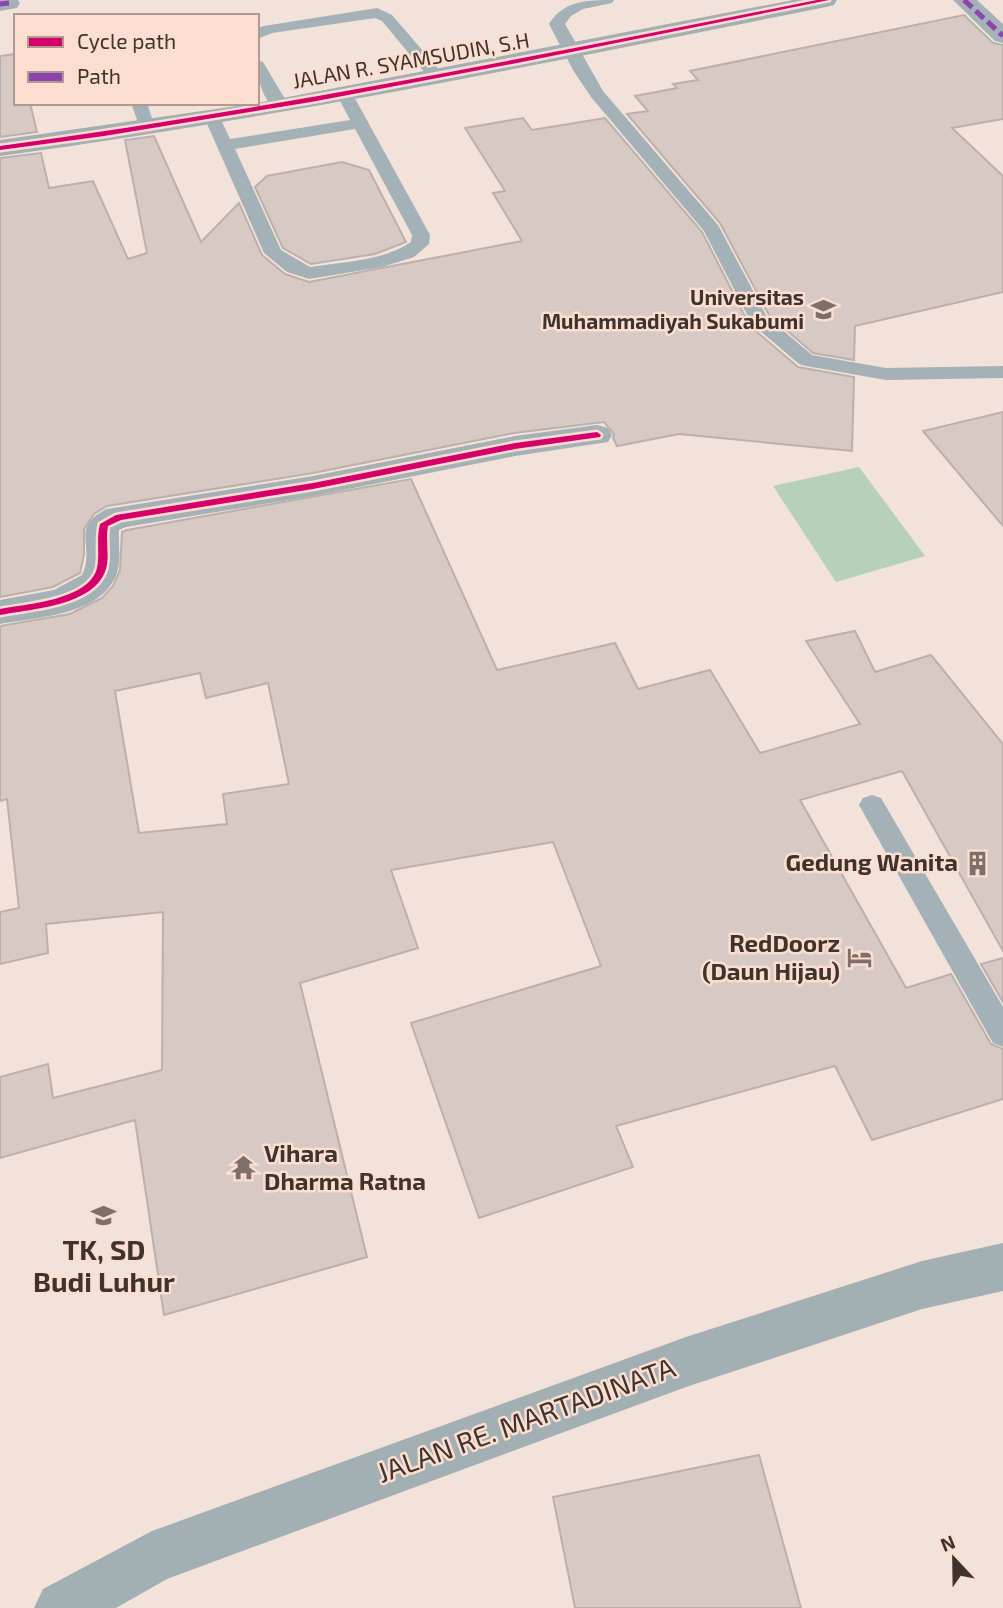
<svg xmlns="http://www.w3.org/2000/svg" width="1003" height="1608" font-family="'Exo 2',sans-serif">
  <rect width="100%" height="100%" fill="#f2e2da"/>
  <path fill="#b6d0b9" d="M859,467L925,556L836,582L773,486Z"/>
  <path fill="#d7cac5" stroke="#bdb0ab" stroke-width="2" fill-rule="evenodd" d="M964,15L993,43L1003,45V119L952,128L1003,176V292L855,326L854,360L813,353L769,315L720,223L627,114L648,111L635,96L677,88L673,84L698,80L690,71Z
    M16,54V103H30L37,132L0,137V56Z
    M523,118L532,130L605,118L702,232L750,326L798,367L854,377L852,451L679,434L617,446L613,438L614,434L604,422L514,433L313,473L107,506L94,514L84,529V555L80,573L53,587L0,597V158L41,153L49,188L93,181L128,259L147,253L125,140L154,136L201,242L239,203L262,255L285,274L309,282L522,241L493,193L505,191L465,128Z
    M342,162L369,170L406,242L375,254L311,264L283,248L255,187L267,176Z
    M1003,412V526L923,431Z
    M411,479L497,670L615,643L638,689L710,670L760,753L860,724L806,641L855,631L875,672L931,655L1003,744V951L902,771L800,800L906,988L951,974L991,1044L1003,1049V1099L872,1140L835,1066L616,1126L633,1167L479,1218L411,1023L601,966L553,842L391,870L418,948L300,983L367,1257L164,1315L135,1120L0,1158V1077L48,1064L53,1098L162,1070L163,912L46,924L48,953L0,964V912L19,908L7,799L0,801V626L70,614L102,598L113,586L120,570L122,532L127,530ZM200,673L206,698L268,683L289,784L223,794L227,824L139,833L115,691Z
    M1003,958V1002L981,964Z
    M759,1455L801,1608H575L553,1497Z"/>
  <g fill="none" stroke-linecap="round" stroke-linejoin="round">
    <path fill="#a4b2b7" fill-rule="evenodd" d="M614,0L612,3L583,9L571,16L565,24L603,91L718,225L767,317L812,355L886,368L1003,366V378L886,380L806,366L799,364L752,324L704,231L591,97L573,70L549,24C564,0 588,0 614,0Z
      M377,8L392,15L442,73L444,76L442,79H430L382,21L375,18L272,33L257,39V28L264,26Z
      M257,60L263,62L288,104L286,107L280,109C262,105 257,76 257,60Z
      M344,88L352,93L430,235L429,244L414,257L382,267L309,279L287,272L264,253L204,117L206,113H218L230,139L350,120L336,93ZM355,129L412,235L411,242C383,261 343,262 310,267L281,250L235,149Z
      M131,103H147L155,127L153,131H141Z
      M872,795L881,798L1003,1007V1047L993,1043L859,805L863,798Z"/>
    <path fill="#a4b2b7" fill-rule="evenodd" d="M0,0H18L20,3L17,8L0,11Z
      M953,0H977L1003,24V43L995,41Z
      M597,425L608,428L612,435L608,442L515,456L313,496L126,527L119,530C118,543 121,556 118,569C107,615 38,617 0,624V600L54,590L82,575C96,546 69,527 107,509L313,476L515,436Z"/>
    <path fill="#a2afb3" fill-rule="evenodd" d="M793,0H837L834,5L826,7C551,62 278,118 0,156V140L257,103Z
      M1003,1243V1291L922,1309L686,1387L167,1579L116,1608H34L43,1589L152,1531L686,1337L922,1261Z"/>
    <path stroke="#8e44ad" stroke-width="5" stroke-dasharray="11 5" stroke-linecap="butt" d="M964,0L1003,36
      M0,4L9,3"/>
    <defs>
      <path id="cycleway" d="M817,0H829L517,63L311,102L104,136L0,150V146C275,109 545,54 817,0Z
        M597,432L601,435L600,437L515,449L313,489L121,520L108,526C105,540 110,555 106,569C95,606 31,609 0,615V609C27,604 89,600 97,568C100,554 96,539 100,524L116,515L313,483L515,443Z"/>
    </defs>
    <use href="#cycleway" stroke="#fcded0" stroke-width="5"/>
    <use href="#cycleway" fill="#d6006c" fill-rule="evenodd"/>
  </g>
  <defs>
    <symbol id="university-bare" viewBox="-9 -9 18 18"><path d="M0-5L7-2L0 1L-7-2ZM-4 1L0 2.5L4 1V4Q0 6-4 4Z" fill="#7d706a" stroke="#fcded0" stroke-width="2.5" paint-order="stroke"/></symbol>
    <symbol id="building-bare" viewBox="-9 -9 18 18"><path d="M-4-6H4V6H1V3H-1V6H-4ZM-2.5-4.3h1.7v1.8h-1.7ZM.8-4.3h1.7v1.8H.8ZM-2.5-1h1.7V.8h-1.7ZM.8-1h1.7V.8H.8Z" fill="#7d706a" stroke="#fcded0" stroke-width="2.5" paint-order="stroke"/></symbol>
    <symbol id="hotel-bare" viewBox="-9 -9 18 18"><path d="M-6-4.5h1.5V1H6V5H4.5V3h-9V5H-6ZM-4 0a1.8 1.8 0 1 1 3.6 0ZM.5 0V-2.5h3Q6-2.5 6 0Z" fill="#7d706a" stroke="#fcded0" stroke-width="2.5" paint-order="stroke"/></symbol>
    <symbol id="temple-bare" viewBox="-9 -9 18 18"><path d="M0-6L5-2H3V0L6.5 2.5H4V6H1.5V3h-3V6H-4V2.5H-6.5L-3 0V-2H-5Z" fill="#7d706a" stroke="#fcded0" stroke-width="2.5" paint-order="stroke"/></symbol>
    <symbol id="school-bare" viewBox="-9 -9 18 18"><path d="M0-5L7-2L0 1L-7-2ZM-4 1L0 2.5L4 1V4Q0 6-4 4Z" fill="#7d706a" stroke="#fcded0" stroke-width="2.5" paint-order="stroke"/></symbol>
  </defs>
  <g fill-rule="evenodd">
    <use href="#university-bare" x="806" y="292" width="35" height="35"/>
    <use href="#building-bare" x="960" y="846" width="35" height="35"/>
    <use href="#hotel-bare" x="842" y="940" width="35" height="35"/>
    <use href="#temple-bare" x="226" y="1150" width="35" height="35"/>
    <use href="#school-bare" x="86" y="1198" width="35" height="35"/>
  </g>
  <g text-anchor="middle" stroke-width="5" stroke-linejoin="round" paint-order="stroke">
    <g font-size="21" fill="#3e332d" stroke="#fcded0">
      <text transform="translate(411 61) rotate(-10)" y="7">JALAN R. SYAMSUDIN, S.H</text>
    </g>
    <g font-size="21" font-weight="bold" fill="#3e332d" stroke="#fcded0" text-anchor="end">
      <text x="804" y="305">Universitas<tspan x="804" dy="24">Muhammadiyah Sukabumi</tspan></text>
    </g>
    <g font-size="24" font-weight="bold" fill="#3e332d" stroke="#fcded0" text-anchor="end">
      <text x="958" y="871">Gedung Wanita</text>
      <text x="840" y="952">RedDoorz<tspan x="840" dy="28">(Daun Hijau)</tspan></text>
      <text x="264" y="1162" text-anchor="start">Vihara<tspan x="264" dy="28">Dharma Ratna</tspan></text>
    </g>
    <g font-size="28" font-weight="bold" fill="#3e332d" stroke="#fcded0">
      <text x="104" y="1260">TK, SD<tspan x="104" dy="32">Budi Luhur</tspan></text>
    </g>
    <g font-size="28" fill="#3e332d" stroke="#fcded0">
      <text transform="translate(526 1420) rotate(-20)" y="10">JALAN RE. MARTADINATA</text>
    </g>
  </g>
  <rect x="14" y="14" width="245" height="91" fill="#fcded0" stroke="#b09a8f" stroke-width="2"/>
  <rect x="28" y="37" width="35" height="10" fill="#d6006c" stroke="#b09a8f" stroke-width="2"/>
  <text x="77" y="49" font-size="21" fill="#3e332d">Cycle path</text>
  <rect x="28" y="72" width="35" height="10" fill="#8e44ad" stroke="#b09a8f" stroke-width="2"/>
  <text x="77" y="84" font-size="21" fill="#3e332d">Path</text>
  <g transform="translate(954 1559) rotate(338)" stroke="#fcded0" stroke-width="5" paint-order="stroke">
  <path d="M0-5L12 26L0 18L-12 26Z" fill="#3e332d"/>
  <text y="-10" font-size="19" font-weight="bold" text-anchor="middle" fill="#3e332d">N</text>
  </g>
</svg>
